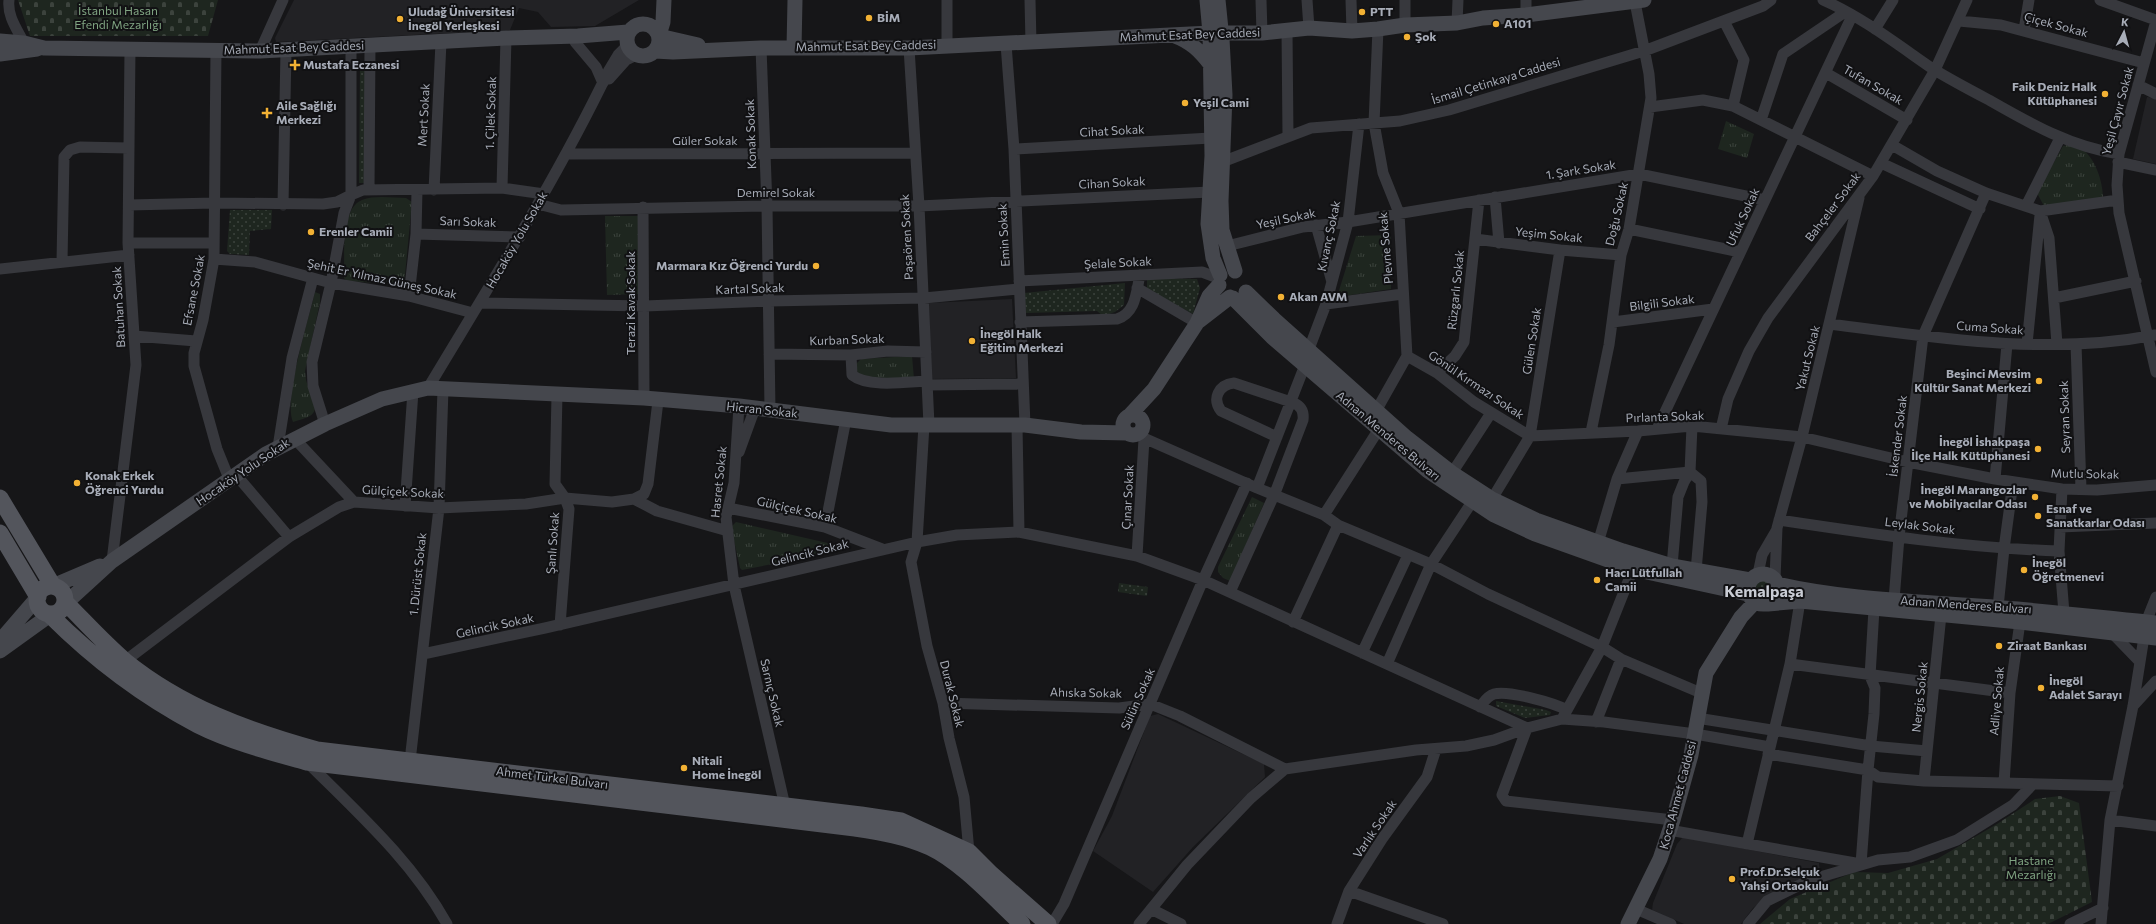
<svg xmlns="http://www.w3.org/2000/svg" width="2156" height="924" font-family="Commissioner,sans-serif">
  <defs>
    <pattern id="grass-dots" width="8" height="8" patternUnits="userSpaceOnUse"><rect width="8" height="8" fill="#1e261f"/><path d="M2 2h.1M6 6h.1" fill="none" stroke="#3c433d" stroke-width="1.8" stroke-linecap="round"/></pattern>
    <pattern id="cemetery-stones" width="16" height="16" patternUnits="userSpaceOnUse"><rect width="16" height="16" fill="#1e261f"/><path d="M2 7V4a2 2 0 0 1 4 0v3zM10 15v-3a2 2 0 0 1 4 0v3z" fill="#3c433d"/></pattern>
    <pattern id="park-tufts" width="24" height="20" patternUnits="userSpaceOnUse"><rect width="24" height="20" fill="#1e261f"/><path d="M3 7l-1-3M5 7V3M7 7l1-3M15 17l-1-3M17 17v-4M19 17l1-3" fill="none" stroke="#3c433d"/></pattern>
  </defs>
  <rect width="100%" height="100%" fill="#161618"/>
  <path fill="#222225" d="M294,0H639L595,26L551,27L538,12L519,8L510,30L276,42L275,38Z
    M2147,97L2156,98V164L2133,159Z
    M1012,299L1016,378L930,379L929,303Z
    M1158,714L1264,764L1265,777L1193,847L1153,892L1093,851L1112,816L1150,716Z
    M1683,837L1819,863L1820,872L1783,887L1766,898L1753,908L1741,924H1684L1652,910L1653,903L1677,844Z"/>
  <path fill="url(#grass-dots)" d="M360,65H366L365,183H359Z
    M230,210H272L271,229L250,231L249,255L230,254L227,251Z
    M1147,278L1197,279L1200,288L1193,314L1147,289Z
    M1125,283L1124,305L1115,312L1103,316L1097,311L1026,313L1024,293Z
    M1753 590a10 10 0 1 1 20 0a10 10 0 1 1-20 0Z
    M1119,583L1148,587L1147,596L1118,592Z
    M1496,701L1546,710L1551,712L1550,715L1525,718L1496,706Z"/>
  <path fill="url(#cemetery-stones)" d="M18,0H218L208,36H30Z
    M2060,796L2079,803L2092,902L2048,924H1760L1790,899L1854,872L1888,873L1937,859L1997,824L2035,799Z"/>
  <path fill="url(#park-tufts)" d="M1726,121L1754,134L1747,158L1718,149Z
    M2068,145C2071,146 2076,147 2080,148C2095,156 2103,182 2103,198L2044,206L2037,193L2063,146Z
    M406,198L412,202L404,285L347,281L344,278C345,257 340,209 362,200C375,195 393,198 406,198Z
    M605,216H638L640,294L607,295Z
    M1391,235V289L1337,297L1356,236Z
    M315,292L320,294V302L305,371L306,380L315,409C313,418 301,419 293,422C283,400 309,318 315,292Z
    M912,356L914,379L862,378C857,374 856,370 857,363L861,359Z
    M1252,497L1264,503L1230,581L1223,578L1218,572V567Z
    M736,522L845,547L843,550L742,570L740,568L731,527Z"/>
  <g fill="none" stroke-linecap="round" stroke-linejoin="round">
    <path stroke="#37383d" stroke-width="11" d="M9,0C7,16 17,29 24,43
      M1030,0L1031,43
      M1261,0L1262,33
      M1307,0L1309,28
      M1351,0L1352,31
      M1405,0V25
      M1526,0V15
      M1823,0C1862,17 1898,45 1933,69C1951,80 1970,90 1989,100C2031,124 2071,147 2119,154
      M2100,0L2156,20
      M1724,21L1744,60L1733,106
      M1959,21L2001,25L2144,63
      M2156,21L2119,154L2117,185L2119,213L2156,372
      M1457,23L1458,0
      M1875,29L1893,0
      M2024,30L2029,0
      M1287,31L1288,137
      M575,42L596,67L603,83
      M1006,44L1014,149L1025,425
      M947,45V0
      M761,48L767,206L770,410
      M909,48L919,206L929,425
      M216,50L214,259L203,320L194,353V366L217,449L230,481
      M260,51L283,0
      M1826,73L1907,120
      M609,79L626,60L636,55
      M2138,85L2156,94
      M1650,107L1703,100L1733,106L1873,176
      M1761,120L1783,54L1845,12
      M1892,145L1937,171L1986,193L2040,211L2118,200
      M1014,149L1211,138
      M566,154L915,153
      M1222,162L1311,128L1400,121L1449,110L1644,51L1763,6L1771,0
      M2118,162L2156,170
      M1881,163L1980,209
      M502,188L506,38
      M369,190L370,46
      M434,190L441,42
      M1495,197L1499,243
      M538,204L561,210L767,206H919L1210,192
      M129,205L214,203L323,204L337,202L351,195V47
      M283,205L286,50
      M2026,206L2060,138
      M643,207L644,398
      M2040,211L2049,238L2057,344
      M1316,225L1332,282
      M1629,229L1740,252
      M416,234L520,237
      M1475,239L1560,250L1621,255
      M128,243H214
      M1227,246L1303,227L1348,222L1639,174L1765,200
      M214,259L255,262L331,283L409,296L473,313
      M62,262L64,157L70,150L80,147L129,148
      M0,269L129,255
      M1019,281L1202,272L1218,278
      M1137,288L1197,323
      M409,296L416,234L417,190
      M2054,298L2136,281
      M481,303L645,306L769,301L924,298L1019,289
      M1326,304L1403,294
      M1020,322L1117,319C1136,313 1136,292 1140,275
      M1613,322L1713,309
      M1830,324C1937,338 2048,356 2155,335
      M134,336L196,341
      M2027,344L2040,215
      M2076,344L2081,489
      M1309,349L1326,304L1348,222L1359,124
      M769,354L851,355L888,351L926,352
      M851,355L852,375C868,388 907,382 927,381
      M1407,356L1437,373L1474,402L1530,436
      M1437,373L1455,356L1464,342L1479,200
      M927,385L1022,384
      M428,388C491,283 556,180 609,70L618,55L627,46
      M557,395L555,484L565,498L569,509L560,625
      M739,406L734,483L726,517L734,585L785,806
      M1376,411L1407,356L1399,213L1383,173L1374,123L1378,29
      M325,424L313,386L312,362L331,283L344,213L351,195L363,190L502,188L544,194
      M924,425L917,542L911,562L927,646L943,703L949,738L964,797L969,852
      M1017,426L1019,532
      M1657,429L1852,16
      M1721,429L1728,399L1749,351L1768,318L1873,176L1935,70L1967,0
      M1591,432L1609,345L1621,255L1629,229L1651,98L1649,74L1635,2
      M1137,435L1257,488L1324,515L1338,525L1431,564L1488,594L1602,647L1621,659L1701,693
      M1530,436L1638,431L1692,426L1802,437L1908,462L1995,479L2062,489L2097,490L2156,485
      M294,438L354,502
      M278,447L292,358L313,278
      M739,452L755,408
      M1452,473L1491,413
      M237,476L289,537
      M1617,479L1690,472L1701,481L1702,502L1696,571
      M1995,479L2007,344
      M1257,488L1305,365
      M2062,489L2059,551L2064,613
      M634,499L657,511L728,531
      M1492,499L1530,436L1560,250
      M405,506L413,391
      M728,508L825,527L882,549
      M1324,515L1379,429
      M1779,520C1872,534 1965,548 2059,551
      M825,527L846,419
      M2060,527L2156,523
      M1598,543L1617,479L1638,431
      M1137,556L1144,439
      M112,561L136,365L128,243L130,49
      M1672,566L1678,497L1684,482L1690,472L1692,426
      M1758,574L1762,555L1776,531
      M1775,579L1777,528L1802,437L1859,198
      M1230,592L1275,493L1303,420C1304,412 1301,406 1294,403L1234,383C1218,385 1212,399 1221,411L1277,437
      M1894,600L1899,537L1923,336L1986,193
      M1998,607L2004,549L2013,482
      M1293,622L1338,525
      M2146,622L2156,597
      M2112,633L2140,662
      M1362,653L1408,555
      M423,654L545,628L917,542L957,535L1019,532L1137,556L1203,580L1527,728L1502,795L1506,801L1673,820
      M125,661L289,537L339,507L354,502L439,508L526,504L565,498L612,502L634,499L644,494L648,484L658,401
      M1387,664L1431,564L1472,502
      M1790,664L2010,693
      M943,703L1119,708L1150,704L1180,716L1285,769
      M2133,706L2156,681
      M1480,707C1484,702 1487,696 1494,694C1508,690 1554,703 1567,710
      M1697,718L1871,746L1927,751
      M1562,719L1602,647L1633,569
      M1596,722L1621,659
      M1768,754L1868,770L1878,777L1924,781L2118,786
      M410,761L439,508L443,389
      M307,762C358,813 412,861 447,924
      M1924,781L1941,615
      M2004,783L2010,693L2020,622
      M2110,820L2156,826
      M1669,830L1861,864L1868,770L1874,714L1875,688L1870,676L1874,609
      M1747,844L1790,664L1800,601
      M1349,891L1443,924
      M1151,909L1181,924
      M1636,909L1671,924
      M1052,924L1064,904L1203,580L1247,483
      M1139,924L1187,865L1251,798L1285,769L1416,750L1466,746L1494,740L1527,728L1562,719L1604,722L1695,734L1770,747
      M1337,924L1349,891L1382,839L1427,777L1436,749
      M1748,924L1767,901L1810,880L1878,860L1910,857L1957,840L2013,805L2032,785
      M2070,924L2103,908
      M2101,924L2110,820L2133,706L2144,637"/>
    <path stroke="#45474d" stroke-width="15" d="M1207,0L1210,33L1212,156L1208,224L1213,258L1220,275
      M1218,0L1222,39L1225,95L1221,201L1222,230L1235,271
      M627 40a16 16 0 1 1 32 0a16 16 0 1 1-32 0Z
      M659,35L663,22L664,0
      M659,36L698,45
      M1175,36C1191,42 1200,51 1210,64
      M0,41L24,43L44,48L260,51L506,38L578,36L628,32
      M794,48L795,0
      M655,51L673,52L761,48H909L1210,33H1262L1309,28L1352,31L1378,29L1405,25L1457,23L1483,18L1526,15L1644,0
      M0,54L37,49
      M1246,292L1274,319L1407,438L1452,473L1492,499L1536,520L1623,551L1672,566L1750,580
      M1233,298L1272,337L1428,471L1494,515L1535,534L1633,569L1748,594
      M1199,321L1230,297
      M1123 425a10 10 0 1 1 20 0a10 10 0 1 1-20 0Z
      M1129,416L1154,389L1197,323L1209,296L1219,285
      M1748 589a15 15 0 1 1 30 0a15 15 0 1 1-30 0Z
      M1777,584C1843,599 1911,601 1978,606C2038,610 2097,617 2156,623
      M53,586L100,566
      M66,603L112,561L266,454L325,424L382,399L428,388L644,398L739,406L891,425H1025L1081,432L1127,433
      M1768,604L1800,601L2020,622L2156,638
      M0,641L38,597
      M0,651L50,615
      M1628,924L1660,859L1673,820L1691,755L1706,673L1741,617L1755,602"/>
    <path stroke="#53555c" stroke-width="17" d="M0,498L53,586
      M0,533L38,597
      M37 600a14 14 0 1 1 28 0a14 14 0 1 1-28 0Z
      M66,603C85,622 104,643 125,661C182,707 248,731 317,750L861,815L901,821L969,852L991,874L1048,924
      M50,615C94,659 143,696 198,725C232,742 271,752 307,762L855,828C881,832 906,836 930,847C962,862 996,900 1022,924"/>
  </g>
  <g fill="#f2b134" stroke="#111113" stroke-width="1.5">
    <circle cx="1362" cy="12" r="4"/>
    <circle cx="869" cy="18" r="4"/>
    <circle cx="400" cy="19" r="4"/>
    <circle cx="1496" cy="24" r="4"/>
    <circle cx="1407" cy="37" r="4"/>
    <path d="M293 59h4v4h4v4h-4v4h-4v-4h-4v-4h4z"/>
    <circle cx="2105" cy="94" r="4"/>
    <circle cx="1185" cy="103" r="4"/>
    <path d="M265 107h4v4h4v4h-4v4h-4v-4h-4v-4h4z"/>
    <circle cx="311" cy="232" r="4"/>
    <circle cx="816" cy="266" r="4"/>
    <circle cx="1281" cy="297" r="4"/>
    <circle cx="972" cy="341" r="4"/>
    <circle cx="2039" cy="381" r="4"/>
    <circle cx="2038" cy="449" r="4"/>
    <circle cx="77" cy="483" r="4"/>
    <circle cx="2035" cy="497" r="4"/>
    <circle cx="2038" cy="516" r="4"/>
    <circle cx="2024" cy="570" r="4"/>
    <circle cx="1597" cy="580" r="4"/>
    <circle cx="1999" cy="646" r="4"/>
    <circle cx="2041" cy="688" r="4"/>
    <circle cx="684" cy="768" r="4"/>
    <circle cx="1732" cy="879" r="4"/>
  </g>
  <g text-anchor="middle" stroke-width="4" stroke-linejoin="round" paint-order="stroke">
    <g font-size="12" fill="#7fa381" stroke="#111113">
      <text x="118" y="15">İstanbul Hasan<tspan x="118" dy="14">Efendi Mezarlığı</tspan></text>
      <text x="2031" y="865">Hastane<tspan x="2031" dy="14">Mezarlığı</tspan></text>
    </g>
    <g font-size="12" font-weight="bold" fill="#a8adb8" stroke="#111113" text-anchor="start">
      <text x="408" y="16">Uludağ Üniversitesi<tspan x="408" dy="14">İnegöl Yerleşkesi</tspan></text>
      <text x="1370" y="16">PTT</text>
      <text x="877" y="22">BİM</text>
      <text x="1504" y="28">A101</text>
      <text x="1415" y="41">Şok</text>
      <text x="303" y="69">Mustafa Eczanesi</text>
      <text x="2097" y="91" text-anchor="end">Faik Deniz Halk<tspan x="2097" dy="14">Kütüphanesi</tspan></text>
      <text x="1193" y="107">Yeşil Cami</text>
      <text x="276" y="110">Aile Sağlığı<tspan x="276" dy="14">Merkezi</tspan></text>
      <text x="319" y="236">Erenler Camii</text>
      <text x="808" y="270" text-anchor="end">Marmara Kız Öğrenci Yurdu</text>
      <text x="1289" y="301">Akan AVM</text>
      <text x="980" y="338">İnegöl Halk<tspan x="980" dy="14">Eğitim Merkezi</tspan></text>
      <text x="2031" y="378" text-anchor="end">Beşinci Mevsim<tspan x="2031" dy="14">Kültür Sanat Merkezi</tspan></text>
      <text x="2030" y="446" text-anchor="end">İnegöl İshakpaşa<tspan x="2030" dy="14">İlçe Halk Kütüphanesi</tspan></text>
      <text x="85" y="480">Konak Erkek<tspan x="85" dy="14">Öğrenci Yurdu</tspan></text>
      <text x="2027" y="494" text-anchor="end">İnegöl Marangozlar<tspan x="2027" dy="14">ve Mobilyacılar Odası</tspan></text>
      <text x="2046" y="513">Esnaf ve<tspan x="2046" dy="14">Sanatkarlar Odası</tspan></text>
      <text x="2032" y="567">İnegöl<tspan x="2032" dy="14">Öğretmenevi</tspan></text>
      <text x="1605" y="577">Hacı Lütfullah<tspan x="1605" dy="14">Camii</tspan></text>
      <text x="2007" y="650">Ziraat Bankası</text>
      <text x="2049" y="685">İnegöl<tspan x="2049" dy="14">Adalet Sarayı</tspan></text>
      <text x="692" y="765">Nitali<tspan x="692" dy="14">Home İnegöl</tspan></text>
      <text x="1740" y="876">Prof.Dr.Selçuk<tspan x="1740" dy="14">Yahşi Ortaokulu</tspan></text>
    </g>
    <g font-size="12" fill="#a8adb8" stroke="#111113">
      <text transform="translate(2056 25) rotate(15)" y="4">Çiçek Sokak</text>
      <text transform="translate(1190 35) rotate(-2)" y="4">Mahmut Esat Bey Caddesi</text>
      <text transform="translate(866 46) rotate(-1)" y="4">Mahmut Esat Bey Caddesi</text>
      <text transform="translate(294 48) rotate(-2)" y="4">Mahmut Esat Bey Caddesi</text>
      <text transform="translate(1496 81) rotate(-17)" y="4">İsmail Çetinkaya Caddesi</text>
      <text transform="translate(1873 85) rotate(30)" y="4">Tufan Sokak</text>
      <text transform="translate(2118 111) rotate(-75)" y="4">Yeşil Çayır Sokak</text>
      <text transform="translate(491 113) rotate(-88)" y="4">1. Çilek Sokak</text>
      <text transform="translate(424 115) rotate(-87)" y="4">Mert Sokak</text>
      <text transform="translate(1112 131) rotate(-3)" y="4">Cihat Sokak</text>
      <text transform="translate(751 134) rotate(-92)" y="4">Konak Sokak</text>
      <text x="705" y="145">Güler Sokak</text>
      <text transform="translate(1581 170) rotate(-9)" y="4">1. Şark Sokak</text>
      <text transform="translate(1112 183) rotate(-3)" y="4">Cihan Sokak</text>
      <text x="776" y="197">Demirel Sokak</text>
      <text transform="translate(1833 207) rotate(-53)" y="4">Bahçeler Sokak</text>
      <text transform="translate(1617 214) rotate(-77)" y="4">Doğu Sokak</text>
      <text transform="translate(1743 217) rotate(-65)" y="4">Ufuk Sokak</text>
      <text transform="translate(1286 219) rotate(-12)" y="4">Yeşil Sokak</text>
      <text transform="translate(468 222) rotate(2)" y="4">Sarı Sokak</text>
      <text transform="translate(1004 235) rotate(-93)" y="4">Emin Sokak</text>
      <text transform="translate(1549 235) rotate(6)" y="4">Yeşim Sokak</text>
      <text transform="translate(1329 236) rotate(-78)" y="4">Kıvanç Sokak</text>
      <text transform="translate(907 237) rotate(-93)" y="4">Paşaören Sokak</text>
      <text transform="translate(517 240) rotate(-60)" y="4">Hocaköy Yolu Sokak</text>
      <text transform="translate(1386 248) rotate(-95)" y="4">Plevne Sokak</text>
      <text transform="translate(1118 263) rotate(-3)" y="4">Şelale Sokak</text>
      <text transform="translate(382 279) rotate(12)" y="4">Şehit Er Yılmaz Güneş Sokak</text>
      <text transform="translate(750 289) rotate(-2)" y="4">Kartal Sokak</text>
      <text transform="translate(194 290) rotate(-79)" y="4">Efsane Sokak</text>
      <text transform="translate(1456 290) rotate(-84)" y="4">Rüzgarlı Sokak</text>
      <text transform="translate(631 303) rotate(-90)" y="4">Terazi Kavak Sokak</text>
      <text transform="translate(1662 303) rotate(-7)" y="4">Bilgili Sokak</text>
      <text transform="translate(119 307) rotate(-93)" y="4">Batuhan Sokak</text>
      <text transform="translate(1990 328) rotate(4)" y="4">Cuma Sokak</text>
      <text transform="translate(847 340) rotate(-2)" y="4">Kurban Sokak</text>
      <text transform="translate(1532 341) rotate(-81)" y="4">Gülen Sokak</text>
      <text transform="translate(1808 358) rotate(-76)" y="4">Yakut Sokak</text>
      <text transform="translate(1476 385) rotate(34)" y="4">Gönül Kırmazı Sokak</text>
      <text transform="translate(762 410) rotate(6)" y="4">Hicran Sokak</text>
      <text transform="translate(1665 417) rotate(-2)" y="4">Pırlanta Sokak</text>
      <text transform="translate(2065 417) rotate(-92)" y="4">Seyran Sokak</text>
      <text transform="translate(1388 436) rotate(40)" y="4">Adnan Menderes Bulvarı</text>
      <text transform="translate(1898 436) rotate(-83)" y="4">İskender Sokak</text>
      <text transform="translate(243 472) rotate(-34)" y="4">Hocaköy Yolu Sokak</text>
      <text transform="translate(2085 474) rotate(1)" y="4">Mutlu Sokak</text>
      <text transform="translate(719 482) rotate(-84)" y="4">Hasret Sokak</text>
      <text transform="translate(403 492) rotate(3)" y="4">Gülçiçek Sokak</text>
      <text transform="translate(1128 497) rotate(-87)" y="4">Çınar Sokak</text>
      <text transform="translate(797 510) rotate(13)" y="4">Gülçiçek Sokak</text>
      <text transform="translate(1920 526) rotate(7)" y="4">Leylak Sokak</text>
      <text transform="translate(553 543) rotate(-86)" y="4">Şanlı Sokak</text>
      <text transform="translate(810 553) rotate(-14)" y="4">Gelincik Sokak</text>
      <text transform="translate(418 574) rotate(-84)" y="4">1. Dürüst Sokak</text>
      <text transform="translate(1966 605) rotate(4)" y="4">Adnan Menderes Bulvarı</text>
      <text transform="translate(495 626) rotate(-12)" y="4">Gelincik Sokak</text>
      <text transform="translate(772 693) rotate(77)" y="4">Sarnıç Sokak</text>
      <text transform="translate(1086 693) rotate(1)" y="4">Ahıska Sokak</text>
      <text transform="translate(952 694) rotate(76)" y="4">Durak Sokak</text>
      <text transform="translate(1920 697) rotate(-84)" y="4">Nergis Sokak</text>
      <text transform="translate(1138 699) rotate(-66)" y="4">Sülün Sokak</text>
      <text transform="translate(1997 701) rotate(-85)" y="4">Adliye Sokak</text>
      <text transform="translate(552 778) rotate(7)" y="4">Ahmet Türkel Bulvarı</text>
      <text transform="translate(1678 795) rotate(-75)" y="4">Koca Ahmet Caddesi</text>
      <text transform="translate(1375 829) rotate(-56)" y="4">Varlık Sokak</text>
    </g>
    <g font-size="16" font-weight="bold" fill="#c9ccd4" stroke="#111113">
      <text x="1764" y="597">Kemalpaşa</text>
    </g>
  </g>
  <g transform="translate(2124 32) rotate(6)" stroke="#111113" stroke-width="3" paint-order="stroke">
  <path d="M0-3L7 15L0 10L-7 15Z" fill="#a8adb8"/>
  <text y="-6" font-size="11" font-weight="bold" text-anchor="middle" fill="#a8adb8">K</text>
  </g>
</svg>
